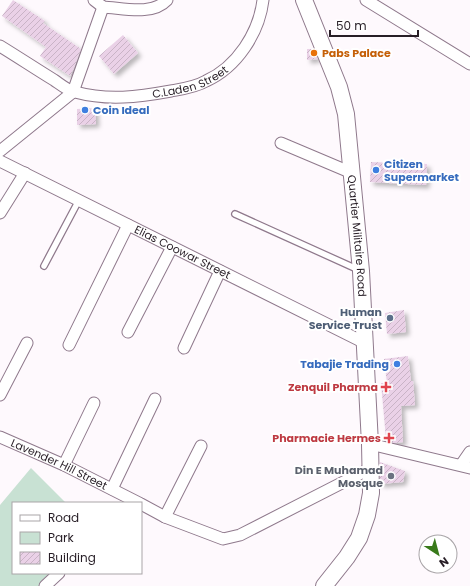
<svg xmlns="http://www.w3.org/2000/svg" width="470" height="586" font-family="Poppins,sans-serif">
  <defs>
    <pattern id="building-hatch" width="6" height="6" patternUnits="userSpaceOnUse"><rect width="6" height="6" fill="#ead1e7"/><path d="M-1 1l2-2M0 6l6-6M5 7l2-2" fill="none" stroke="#c9b3c6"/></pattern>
    <filter id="shadow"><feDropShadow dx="3.5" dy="3.5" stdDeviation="2" flood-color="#0004"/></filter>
  </defs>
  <rect width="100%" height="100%" fill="#fef9fd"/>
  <path fill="#c8e1d3" d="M31,468L66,503H13V573H55L40,586H0V505Z"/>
  <path fill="url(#building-hatch)" filter="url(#shadow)" d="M13,0L45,21L43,23L81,49L73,70L70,76L40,56L46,47L2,16Z
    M123,35L138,53L114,74L99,56Z
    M307,49H314L318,59L307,60Z
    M95,108L96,124L77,125V109Z
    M371,162L427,164L426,185L370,182Z
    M404,310L406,332L387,334L385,313Z
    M408,356L411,381H413L415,405L401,406L403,442L395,443L387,441L386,439L381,383H387L384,359Z
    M380,462L405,471L403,482L380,484Z"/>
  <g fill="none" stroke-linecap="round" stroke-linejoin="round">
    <defs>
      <path id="service" d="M235,214L359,270
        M44,266L79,200"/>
      <g id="minor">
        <path d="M94,0L103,7"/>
        <path d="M366,0L470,64"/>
        <path d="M103,7C123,8 152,16 167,0"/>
        <path id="s1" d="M0,46C18,57 36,69 54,80C60,84 68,91 75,92C108,101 138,97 171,91C182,89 196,87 206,81C237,67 259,33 263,0"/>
        <path d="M73,92L103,7"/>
        <path d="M281,143L352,173"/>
        <path d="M0,151L73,92"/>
        <path id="s2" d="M0,161L365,343"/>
        <path d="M0,213L25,173"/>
        <path d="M128,332L172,247"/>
        <path d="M69,345L128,225"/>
        <path d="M184,348L220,271"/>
        <path d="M0,395L27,343"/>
        <path id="s3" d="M0,437L64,465L139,503"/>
        <path d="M370,444L470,468"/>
        <path d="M64,465L94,403"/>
        <path d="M461,465L470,452"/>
        <path d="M112,489L155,399"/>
        <path d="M141,504L165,517L223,539L240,535L371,468"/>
        <path d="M165,517L201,446"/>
        <path d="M45,586L59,573"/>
      </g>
      <g id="secondary">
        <path id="s4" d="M304,0L339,87L346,114L361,271L370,444L371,493L367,515L359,538L347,557L324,586"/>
      </g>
    </defs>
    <use href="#service" stroke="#8f798c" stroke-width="8"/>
    <use href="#minor" stroke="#8f798c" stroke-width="13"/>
    <use href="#secondary" stroke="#8f798c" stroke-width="18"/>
    <use href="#service" stroke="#fff" stroke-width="5.5"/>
    <use href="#minor" stroke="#fff" stroke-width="11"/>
    <use href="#secondary" stroke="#fff" stroke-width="16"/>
  </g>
  <circle fill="#e8710a" stroke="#fff" stroke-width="1.5" cx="314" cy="53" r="4"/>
  <g fill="#3f7fe0" stroke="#fff" stroke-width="1.5">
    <circle cx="85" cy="110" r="4"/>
    <circle cx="376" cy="170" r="4"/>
    <circle cx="397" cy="364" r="4"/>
  </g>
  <circle fill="#5c6f8a" stroke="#fff" stroke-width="1.5" cx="390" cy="318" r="4"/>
  <g fill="#e0444e" stroke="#fff" stroke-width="1.5">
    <path d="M384 381h4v4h4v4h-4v4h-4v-4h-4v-4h4z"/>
    <path d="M387 432h4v4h4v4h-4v4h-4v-4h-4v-4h4z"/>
  </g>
  <circle fill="#6b7280" stroke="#fff" stroke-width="1.5" cx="391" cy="476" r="4"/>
  <g text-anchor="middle" stroke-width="4" stroke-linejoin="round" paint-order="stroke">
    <g font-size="11" font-weight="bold" fill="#c56008" stroke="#fff" text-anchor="start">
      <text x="322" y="57">Pabs Palace</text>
    </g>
    <g font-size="11" fill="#271e26" stroke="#fff">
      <text dy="4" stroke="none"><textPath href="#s1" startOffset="206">C.Laden Street</textPath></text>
      <text dy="4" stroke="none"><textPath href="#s4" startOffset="244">Quartier Militaire Road</textPath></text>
      <text dy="4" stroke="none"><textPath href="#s2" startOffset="204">Elias Coowar Street</textPath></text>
      <text dy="4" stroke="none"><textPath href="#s3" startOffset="65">Lavender Hill Street</textPath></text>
    </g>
    <g font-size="11" font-weight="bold" fill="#366cbe" stroke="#fff" text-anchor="start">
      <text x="93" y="114">Coin Ideal</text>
      <text x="384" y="168">Citizen<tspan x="384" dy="13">Supermarket</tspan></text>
      <text x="389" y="368" text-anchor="end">Tabajie Trading</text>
    </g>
    <g font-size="11" font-weight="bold" fill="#4e5e75" stroke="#fff" text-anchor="end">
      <text x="382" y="316">Human<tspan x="382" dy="13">Service Trust</tspan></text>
    </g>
    <g font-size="11" font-weight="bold" fill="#be3a42" stroke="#fff" text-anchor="end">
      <text x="378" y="391">Zenquil Pharma</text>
      <text x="381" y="442">Pharmacie Hermes</text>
    </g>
    <g font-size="11" font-weight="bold" fill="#5b616d" stroke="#fff" text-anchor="end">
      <text x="383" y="474">Din E Muhamad<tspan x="383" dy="13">Mosque</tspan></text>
    </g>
  </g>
  <rect x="12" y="502" width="130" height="72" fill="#ffffff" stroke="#a9a5a8"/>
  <rect x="20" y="515" width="20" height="6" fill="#ffffff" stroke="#a9a5a8"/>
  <text x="48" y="522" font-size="12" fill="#271e26">Road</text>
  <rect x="20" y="532" width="20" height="12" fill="#c8e1d3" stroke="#a9a5a8"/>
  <text x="48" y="542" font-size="12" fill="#271e26">Park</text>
  <rect x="20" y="552" width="20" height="12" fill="url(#building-hatch)" stroke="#a9a5a8"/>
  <text x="48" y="562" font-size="12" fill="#271e26">Building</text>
  <g transform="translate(438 554) rotate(144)"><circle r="19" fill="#ffffff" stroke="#a9a5a8"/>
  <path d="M0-3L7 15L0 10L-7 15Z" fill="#387a1a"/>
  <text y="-6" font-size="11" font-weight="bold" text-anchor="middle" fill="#271e26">N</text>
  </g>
  <path d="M330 30v6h88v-6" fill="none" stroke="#271e26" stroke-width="2"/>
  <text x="336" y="30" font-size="12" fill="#271e26" stroke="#ffffff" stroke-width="3" paint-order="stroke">50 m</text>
</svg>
